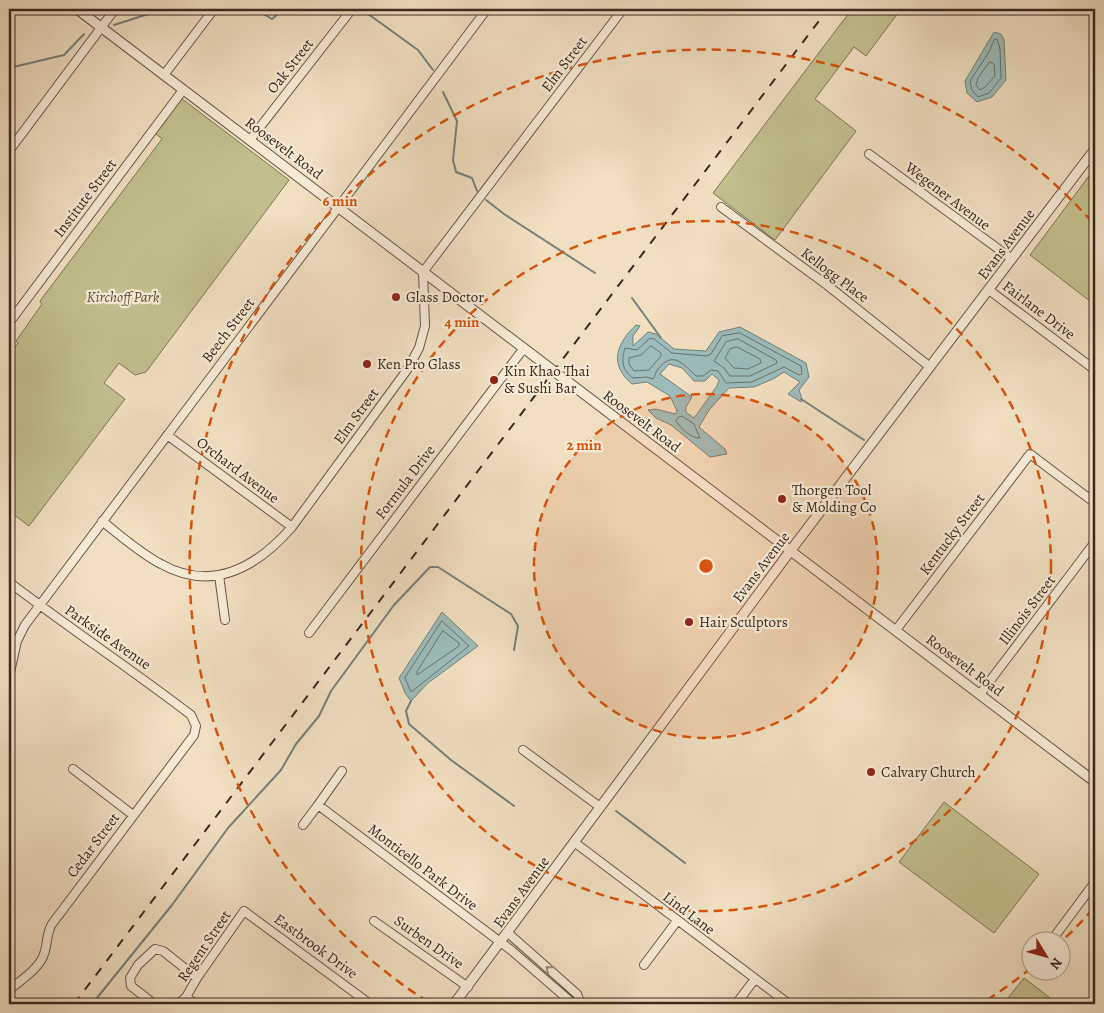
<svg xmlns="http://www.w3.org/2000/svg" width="1104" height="1013" font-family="Alegreya,serif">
  <rect width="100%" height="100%" fill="#f0dfc0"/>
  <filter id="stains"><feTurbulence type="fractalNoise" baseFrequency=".004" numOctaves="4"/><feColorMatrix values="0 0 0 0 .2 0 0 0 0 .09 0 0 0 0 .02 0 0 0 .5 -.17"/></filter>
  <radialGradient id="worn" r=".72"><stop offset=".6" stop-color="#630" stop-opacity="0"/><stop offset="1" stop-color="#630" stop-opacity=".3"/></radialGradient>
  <path fill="#c1c08d" stroke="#7d7556" d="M852,9H901L866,56L854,47L815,99L856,131L775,240L713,193Z
    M181,98L289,180L146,372L135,375L119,363L104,383L125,399L29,526L9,511V413L11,409L9,407V356L18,343L16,341L42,304L40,301L162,139L155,133Z
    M1095,168V305L1030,255Z
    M944,802L1039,874L994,933L899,862Z
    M1024,978L1058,1004H1003Z"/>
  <path fill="#9cbbba" stroke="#74817c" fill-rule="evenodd" d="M994,32L1001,34L1004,40L1006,80L992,97L977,102L967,93L965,81Z
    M636,325L640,326L633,336V346L648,332L656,334L674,349L706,351L719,332L740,327L806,363L809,377L799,390L802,399L801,402L788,394L800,382L784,372L773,379L754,387L729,388L709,410L699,427L725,449L727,454L710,457L671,425L656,418L648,410L656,409L675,414L677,411L670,396L647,382L632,384C608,364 617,343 636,325ZM669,364L682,368L694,381H705L712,374L719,380L717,386L694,418L686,412V407L692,397L660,374Z
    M442,612L478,646L428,683L411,701L405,693L399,678Z"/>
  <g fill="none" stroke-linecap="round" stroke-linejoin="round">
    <path stroke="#6a726d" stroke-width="1" d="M997,39L1000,49L1001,78L989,93L978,97L972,90L970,81L989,52L994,40Z
      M990,62L994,64L995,76L985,87L980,90L976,85L978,78Z
      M740,333L801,366L802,374L799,375L784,367L752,382L726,383L718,371L711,370L703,376H696C683,364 673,350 658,369C655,372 656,375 653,379L647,377L633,378C622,370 621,361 625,348L637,350L650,338L654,339L672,353L706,356L711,354L722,336Z
      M738,339L776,360L777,363L750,376H730L724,368L714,361L726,342Z
      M651,346L661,353V356L649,370L634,371L629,364V358L641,355Z
      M737,347L760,359L761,363L748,369L734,368L725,358L730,349Z
      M679,417L682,416L694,424L700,438C691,438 681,429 676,421Z
      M442,621L469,646L411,692L405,678Z
      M443,631L459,643V646L417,675V672Z"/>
    <path stroke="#74817c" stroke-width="2" d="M255,9L272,19L284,9
      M364,11L418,50L433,70
      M114,25L164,9
      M9,68L64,55L84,34
      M443,92L457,121L453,160L456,172L472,178L477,191
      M486,200L504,214L595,273
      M632,298L661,338
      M801,399L864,440
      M411,701L406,711L409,724L451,760L514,806
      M616,811L685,863
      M92,1004L172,905L228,828L281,770L296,744L319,716L331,691L394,605L430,567H438L511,614L518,626L514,650"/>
    <defs>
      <path id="minor" d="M164,75L214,9
        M250,140L352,9
        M9,151L115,9
        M869,154L1012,259
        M721,207L827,285L930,367
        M989,290L1095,370
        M9,323L183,90
        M167,435L292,527
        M102,521C121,536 140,553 161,564C213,593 257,567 292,527L407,370L419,348L425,326L423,272L623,9
        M219,575L225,620
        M9,582C69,628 131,669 191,715L196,726L194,735L52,924C46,934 48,943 44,954C40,968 20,981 9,990
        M896,630L1030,454L1095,503
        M309,633L524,348
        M9,677L17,641L25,625L487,9
        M980,694L1095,542
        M523,750L600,807
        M73,769L133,815
        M318,805L342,771
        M303,825L318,805L511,950L570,1001L579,1004
        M574,842L789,1004
        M374,921L468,987
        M508,933L577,994L581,1004
        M1052,940L1095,882
        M644,965L677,921
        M1031,968H1032
        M186,997L196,1004
        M154,1004L131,986L130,978L138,965L155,949L163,951L197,978
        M178,1004L186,997L197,978L244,911L370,1004
        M736,1004L755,979"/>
      <path id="tertiary" d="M77,9L1095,782
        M454,1004L791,550L1095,149"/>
    </defs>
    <use href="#minor" stroke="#675748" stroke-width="10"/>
    <use href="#tertiary" stroke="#675748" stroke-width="11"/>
    <use href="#minor" stroke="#f5ead6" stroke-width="8"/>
    <use href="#tertiary" stroke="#f5ead6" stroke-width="9"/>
    <path stroke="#392a20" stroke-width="2" stroke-dasharray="9 9" stroke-linecap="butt" d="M74,1004L828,9"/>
  </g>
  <defs><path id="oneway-chevron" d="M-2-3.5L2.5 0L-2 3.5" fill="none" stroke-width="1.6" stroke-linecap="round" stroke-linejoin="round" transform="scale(1.25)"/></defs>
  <use stroke="#978a7b" href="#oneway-chevron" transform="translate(549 969) rotate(-139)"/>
  <circle cx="706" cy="566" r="172" fill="#d6540e" fill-opacity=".12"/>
  <g fill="none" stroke="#d6540e" stroke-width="2.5" stroke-dasharray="9 6">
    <circle cx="706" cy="566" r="172"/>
    <circle cx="706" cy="566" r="345"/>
    <path d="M1093 909A517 517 0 0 1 1062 941M1031 968A517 517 0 0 1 984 1002M428 1002A517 517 0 1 1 1093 223"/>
  </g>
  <g fill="#8f2418" stroke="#f5ead6" stroke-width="2">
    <circle cx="396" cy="297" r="5"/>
    <circle cx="367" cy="364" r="5"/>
    <circle cx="494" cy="380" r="5"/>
    <circle cx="782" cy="499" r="5"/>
    <circle cx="689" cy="622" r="5"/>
    <circle cx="871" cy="772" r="5"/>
  </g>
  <g text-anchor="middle" stroke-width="4.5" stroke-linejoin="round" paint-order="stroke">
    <g font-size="15" fill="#392a20" stroke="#f5ead6">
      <text transform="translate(564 64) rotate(-53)" y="5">Elm Street</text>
      <text transform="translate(290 66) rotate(-52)" y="5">Oak Street</text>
      <text transform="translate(284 148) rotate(37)" y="5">Roosevelt Road</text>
      <text transform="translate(948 196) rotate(37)" y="5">Wegener Avenue</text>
      <text transform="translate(85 198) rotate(-53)" y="5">Institute Street</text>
      <text transform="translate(1006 244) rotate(-53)" y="5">Evans Avenue</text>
      <text transform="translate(835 275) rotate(37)" y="5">Kellogg Place</text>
      <text transform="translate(1039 310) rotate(37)" y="5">Fairlane Drive</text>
      <text transform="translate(228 330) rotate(-53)" y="5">Beech Street</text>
      <text transform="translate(356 416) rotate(-54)" y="5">Elm Street</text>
      <text transform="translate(642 421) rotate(37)" y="5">Roosevelt Road</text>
      <text transform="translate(238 470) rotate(37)" y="5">Orchard Avenue</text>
      <text transform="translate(405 482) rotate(-53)" y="5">Formula Drive</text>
      <text transform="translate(952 534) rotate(-53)" y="5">Kentucky Street</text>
      <text transform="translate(761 567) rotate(-53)" y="5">Evans Avenue</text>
      <text transform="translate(1027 610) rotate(-53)" y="5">Illinois Street</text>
      <text transform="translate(108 637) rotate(35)" y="5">Parkside Avenue</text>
      <text transform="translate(965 665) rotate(37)" y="5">Roosevelt Road</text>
      <text transform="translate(93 845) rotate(-53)" y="5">Cedar Street</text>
      <text transform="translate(423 867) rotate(37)" y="5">Monticello Park Drive</text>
      <text transform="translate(521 892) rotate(-54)" y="5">Evans Avenue</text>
      <text transform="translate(689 913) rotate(37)" y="5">Lind Lane</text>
      <text transform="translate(429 942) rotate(35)" y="5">Surben Drive</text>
      <text transform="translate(204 946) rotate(-56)" y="5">Regent Street</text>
      <text transform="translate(316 946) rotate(36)" y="5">Eastbrook Drive</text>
    </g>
    <g font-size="15" font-style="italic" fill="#5b503b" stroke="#f5ead6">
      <text x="123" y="302">Kirchoff Park</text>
    </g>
    <g font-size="15" fill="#392a20" stroke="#f5ead6" text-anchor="start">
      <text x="406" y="302">Glass Doctor</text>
      <text x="377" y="369">Ken Pro Glass</text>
      <text x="504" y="376">Kin Khao Thai<tspan x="504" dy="17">&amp; Sushi Bar</tspan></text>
      <text x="792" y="495">Thorgen Tool<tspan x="792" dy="17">&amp; Molding Co</tspan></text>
      <text x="699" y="627">Hair Sculptors</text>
      <text x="881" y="777">Calvary Church</text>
    </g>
  </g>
  <circle cx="706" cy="566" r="8" fill="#d6540e" stroke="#f5ead6" stroke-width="2.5"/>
  <g font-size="15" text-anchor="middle" font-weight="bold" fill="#d6540e" stroke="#f5ead6" stroke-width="4.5" stroke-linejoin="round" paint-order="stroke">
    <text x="340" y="206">6 min</text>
    <text x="462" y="327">4 min</text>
    <text x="584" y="450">2 min</text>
  </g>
  <rect width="1104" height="1013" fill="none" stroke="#f0dfc0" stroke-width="30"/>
  <rect x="10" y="10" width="1084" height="993" fill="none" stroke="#392a20" stroke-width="2.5"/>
  <rect x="15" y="15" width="1074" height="983" fill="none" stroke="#392a20"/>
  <g transform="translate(1046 956) rotate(127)"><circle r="24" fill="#f5ead6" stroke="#aa9d8d"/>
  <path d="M0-4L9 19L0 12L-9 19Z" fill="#8f2418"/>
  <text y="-8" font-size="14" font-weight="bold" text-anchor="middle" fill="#392a20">N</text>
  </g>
  <rect width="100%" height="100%" filter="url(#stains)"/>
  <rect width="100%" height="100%" fill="url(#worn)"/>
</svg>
